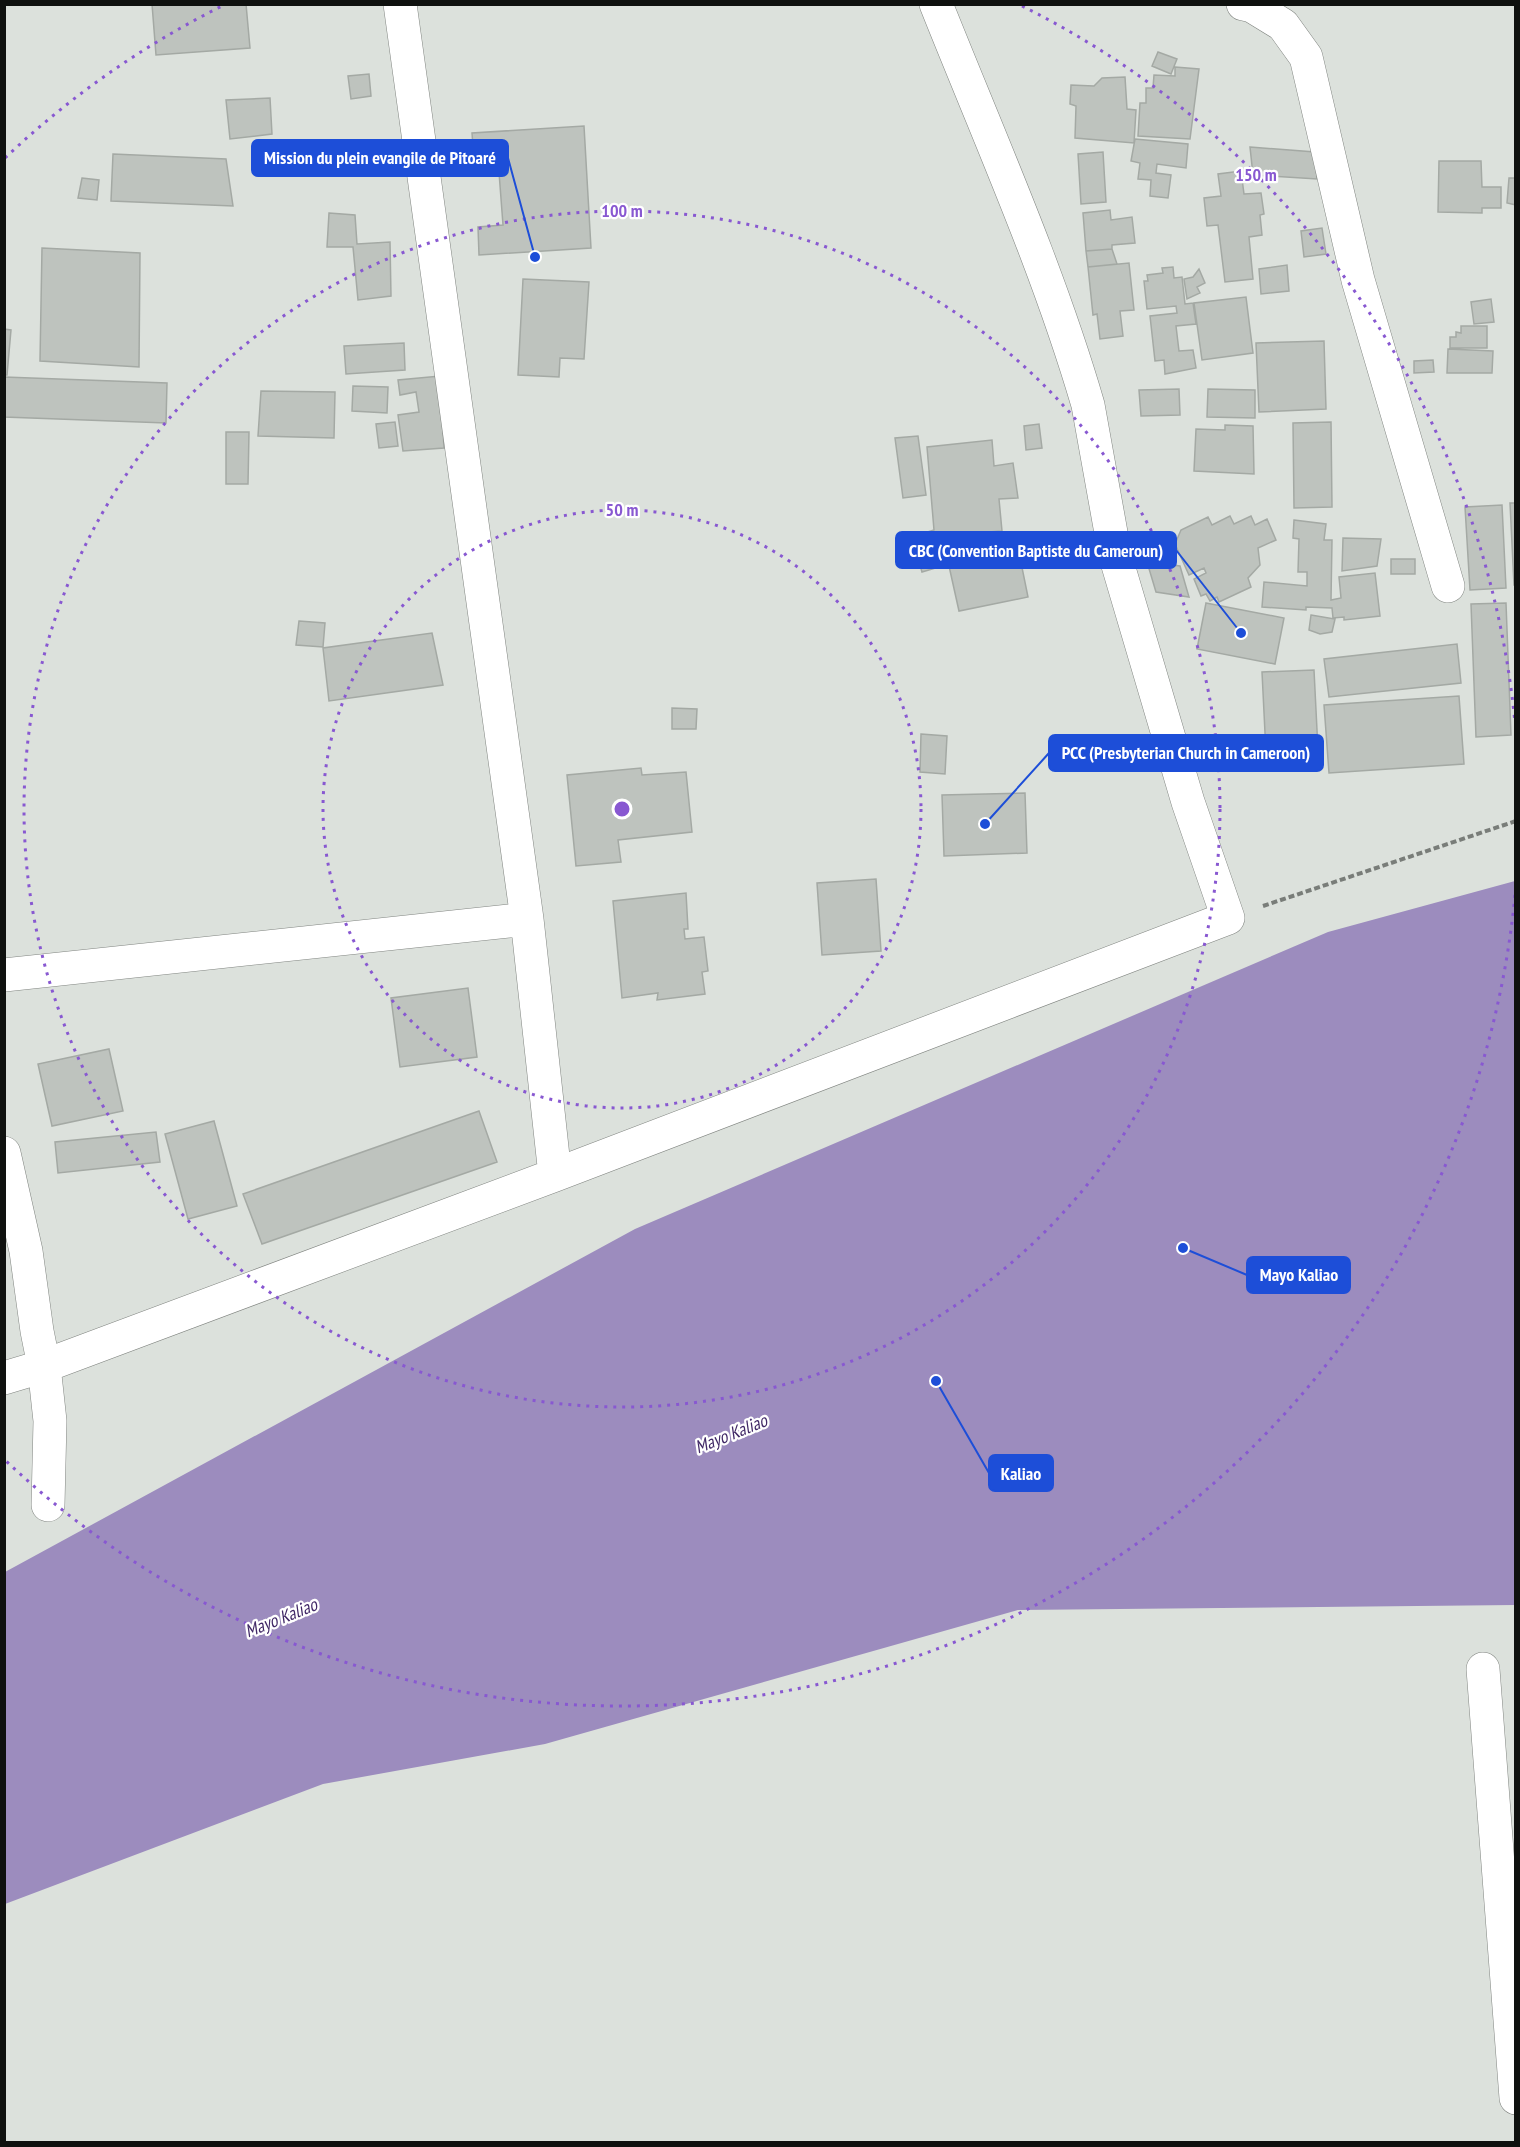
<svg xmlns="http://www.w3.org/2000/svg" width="1520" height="2147" font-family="'PT Sans Narrow',sans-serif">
  <rect width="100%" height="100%" fill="#dce1dc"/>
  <path fill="#9c8cbe" d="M1515,881V1605L1018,1610L545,1744L323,1784L5,1904V1572L635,1229L1328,932Z"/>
  <path fill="#bec3be" stroke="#a4a9a4" stroke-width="1.5" d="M152,4H246L250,48L156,55Z
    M1158,52L1177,59L1171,74L1152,66Z
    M1175,67L1199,69L1190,139L1138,136L1140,103H1146V88H1153L1154,75L1175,76Z
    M369,74L371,96L351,99L348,76Z
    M1125,77L1127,109L1136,110L1134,143L1075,138L1076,106L1070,104L1071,85L1094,86L1102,78Z
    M270,98L272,134L230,139L226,100Z
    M584,126L591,248L479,255L478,227L503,225L498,159L474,160L472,133Z
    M1135,139L1188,144L1186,168L1157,164L1156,173L1171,175L1168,198L1150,196L1151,180L1138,179L1140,163L1131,161Z
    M1250,147L1315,152L1317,179L1253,175Z
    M1103,152L1106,202L1081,204L1078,154Z
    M113,154L226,159L233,206L111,201Z
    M1439,161H1481L1482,187H1501V208H1482V213L1438,212Z
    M1241,171L1244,194L1261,193L1264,214L1260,215L1262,235L1249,237L1253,279L1225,282L1218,225L1207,226L1204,198L1221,196L1218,174Z
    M82,178L99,180L97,200L78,198Z
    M1509,178H1516V205L1507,203Z
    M1110,210L1111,220L1132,217L1135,243L1112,245V249L1086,251L1083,213Z
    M329,213L355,215L357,244L390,242L391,296L358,300L353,247H327Z
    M1322,228L1326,254L1304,257L1301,231Z
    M42,248L140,253L139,367L40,361Z
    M1112,249L1117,264L1088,267L1086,251Z
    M1129,263L1134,310L1120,311L1123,336L1100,339L1097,314L1093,315L1088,267Z
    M1287,265L1289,291L1261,294L1259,269Z
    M1173,267L1174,278L1182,277L1185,304L1193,303L1196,324L1176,326L1179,351L1193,350L1196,368L1165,374L1164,360L1155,361L1150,316L1177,313L1176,306L1147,309L1144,281H1148L1147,275L1163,273L1162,268Z
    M1199,269L1205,283L1197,287L1200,293L1187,299L1184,279L1193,277Z
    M523,279L589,282L584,359L560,358L559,377L518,375Z
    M1246,297L1253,353L1202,360L1194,303Z
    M1491,299L1494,322L1474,324L1471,302Z
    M1461,326H1487V348H1450V337H1456V332L1461,333Z
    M4,329L11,330L7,375H4Z
    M1324,341L1326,409L1259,412L1256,343Z
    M404,343L405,370L346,374L344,346Z
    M1448,349L1493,351L1492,373H1447Z
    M1433,360L1434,372L1414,373V361Z
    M440,376L444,448L403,451L398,415L419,412L416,392L400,395L398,380Z
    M4,377L167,383L166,423L4,417Z
    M353,386L388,387L387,413L352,411Z
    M1179,389L1180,415L1141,416L1139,390Z
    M1208,389L1255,390V418L1207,417Z
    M261,391L335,392L334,438L258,436Z
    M395,422L398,446L379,448L376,424Z
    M1331,422L1332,507L1294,508L1293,423Z
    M1039,424L1042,448L1026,450L1024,426Z
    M1225,425L1253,426L1254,474L1194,471L1196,429L1225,430Z
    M226,432H249L248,484H226Z
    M918,436L926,495L903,498L895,438Z
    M992,440L994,466L1013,463L1018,498L999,499L1002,531L949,535L950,549L937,552L939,567L922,572L917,555L914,557L908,538L934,530L927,447Z
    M1510,503H1516V585H1514Z
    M1502,505L1506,588L1470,590L1465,507Z
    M1230,516L1234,524L1251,516L1255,525L1267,519L1276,540L1258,548L1260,565L1248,578L1251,587L1219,602L1217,597L1210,601L1206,594L1201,596L1194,579L1206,573L1204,568L1189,575L1175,544L1181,530L1208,517L1212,525Z
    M1294,520L1326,524L1324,540H1332L1331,600L1341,598L1339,577L1375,573L1380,616L1344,620V617L1333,618L1332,608L1306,607V610L1262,607L1264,582L1307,586V572H1298L1299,539L1293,538Z
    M1343,538L1381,539L1377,566L1342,571Z
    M1017,543L1028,597L959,611L947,557Z
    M1391,559H1415V574H1391Z
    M1147,562L1180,566L1189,597L1156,592Z
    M1206,603L1284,618L1275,664L1197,649Z
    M1506,603L1511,735L1476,737L1471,604Z
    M1311,615L1335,619L1332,632L1320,634L1309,630Z
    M299,621L325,623L323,647L296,645Z
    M432,633L443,685L329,701L323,648Z
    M1457,644L1461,683L1329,697L1324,659Z
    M1314,670L1318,750L1266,753L1262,672Z
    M1459,696L1464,764L1329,773L1324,705Z
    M672,708L697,709L696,729H672Z
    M921,734L947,736L945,774L920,772Z
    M641,768L642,775L686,772L692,832L618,840L621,862L576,866L567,775Z
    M1025,793L1027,853L944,856L942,795Z
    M876,879L881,951L822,955L817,883Z
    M686,893L688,929H684L685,939L704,937L708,971L702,972L705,994L657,1000L658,993L622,998L613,901Z
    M468,988L477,1057L400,1067L391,998Z
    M109,1049L123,1111L52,1126L38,1064Z
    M479,1111L497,1162L262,1244L243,1194Z
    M214,1121L237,1206L188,1219L165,1134Z
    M156,1132L160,1162L58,1173L55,1142Z"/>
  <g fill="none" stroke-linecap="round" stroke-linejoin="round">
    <defs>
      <path id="minor" d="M400,4L527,919L555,1175
        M1243,4L1252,6L1283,25L1306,57L1358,280L1448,586
        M4,975L527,919
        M4,1153L26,1251L37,1331L44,1366L50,1421L48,1505
        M4,1378L44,1366L555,1175L1228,918L1188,802L1115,555L1088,405C1048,268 989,137 936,4
        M1483,1669L1516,2098"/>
    </defs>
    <use href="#minor" stroke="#818581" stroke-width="34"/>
    <path stroke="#797d79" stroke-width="4" stroke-dasharray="6 3" stroke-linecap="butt" d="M1263,906L1516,821"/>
    <use href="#minor" stroke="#fff" stroke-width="33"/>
  </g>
  <g fill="none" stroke="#8858d1" stroke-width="3" stroke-dasharray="3 6">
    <circle cx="622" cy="809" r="299"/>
    <circle cx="622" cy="809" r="598"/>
    <path d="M1515 895A897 897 0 0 1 5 1460M5 158A897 897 0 0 1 222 6M1022 6A897 897 0 0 1 1515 723"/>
  </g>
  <g text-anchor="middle" stroke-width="4.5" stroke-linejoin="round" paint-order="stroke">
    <g font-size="18" font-style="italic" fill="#402866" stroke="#fff">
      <text transform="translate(731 1434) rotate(-22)" y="6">Mayo Kaliao</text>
      <text transform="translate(281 1618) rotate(-22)" y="6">Mayo Kaliao</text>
    </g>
  </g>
  <circle cx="622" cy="809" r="9" fill="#8858d1" stroke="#fff" stroke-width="3"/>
  <g font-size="18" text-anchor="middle" font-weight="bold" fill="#8858d1" stroke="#fff" stroke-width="4.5" stroke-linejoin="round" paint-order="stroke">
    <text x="1256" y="181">150 m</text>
    <text x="622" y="217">100 m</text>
    <text x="622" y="516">50 m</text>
  </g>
  <path fill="none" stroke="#1d4ed8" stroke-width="2" d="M535 257L508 158M1241 633L1176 550M985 824L1049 753M1183 1248L1247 1275M936 1381L989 1473"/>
  <g fill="#1d4ed8" stroke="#fff" stroke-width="2">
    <circle cx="535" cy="257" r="6"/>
    <circle cx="1241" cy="633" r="6"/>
    <circle cx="985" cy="824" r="6"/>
    <circle cx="1183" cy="1248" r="6"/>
    <circle cx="936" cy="1381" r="6"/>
  </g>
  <g fill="#1d4ed8" stroke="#1d4ed8" stroke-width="2">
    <rect x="252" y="140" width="256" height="36" rx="6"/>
    <rect x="896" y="532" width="280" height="36" rx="6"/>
    <rect x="1049" y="735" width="274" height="36" rx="6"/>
    <rect x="1247" y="1257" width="103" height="36" rx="6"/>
    <rect x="989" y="1455" width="64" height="36" rx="6"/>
  </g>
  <g font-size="18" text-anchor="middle" font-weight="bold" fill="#fff">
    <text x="380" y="164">Mission du plein evangile de Pitoaré</text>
    <text x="1036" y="557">CBC (Convention Baptiste du Cameroun)</text>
    <text x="1186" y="759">PCC (Presbyterian Church in Cameroon)</text>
    <text x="1299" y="1281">Mayo Kaliao</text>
    <text x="1021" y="1480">Kaliao</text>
  </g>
  <rect width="1520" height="2147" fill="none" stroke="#0f110f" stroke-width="12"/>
</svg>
